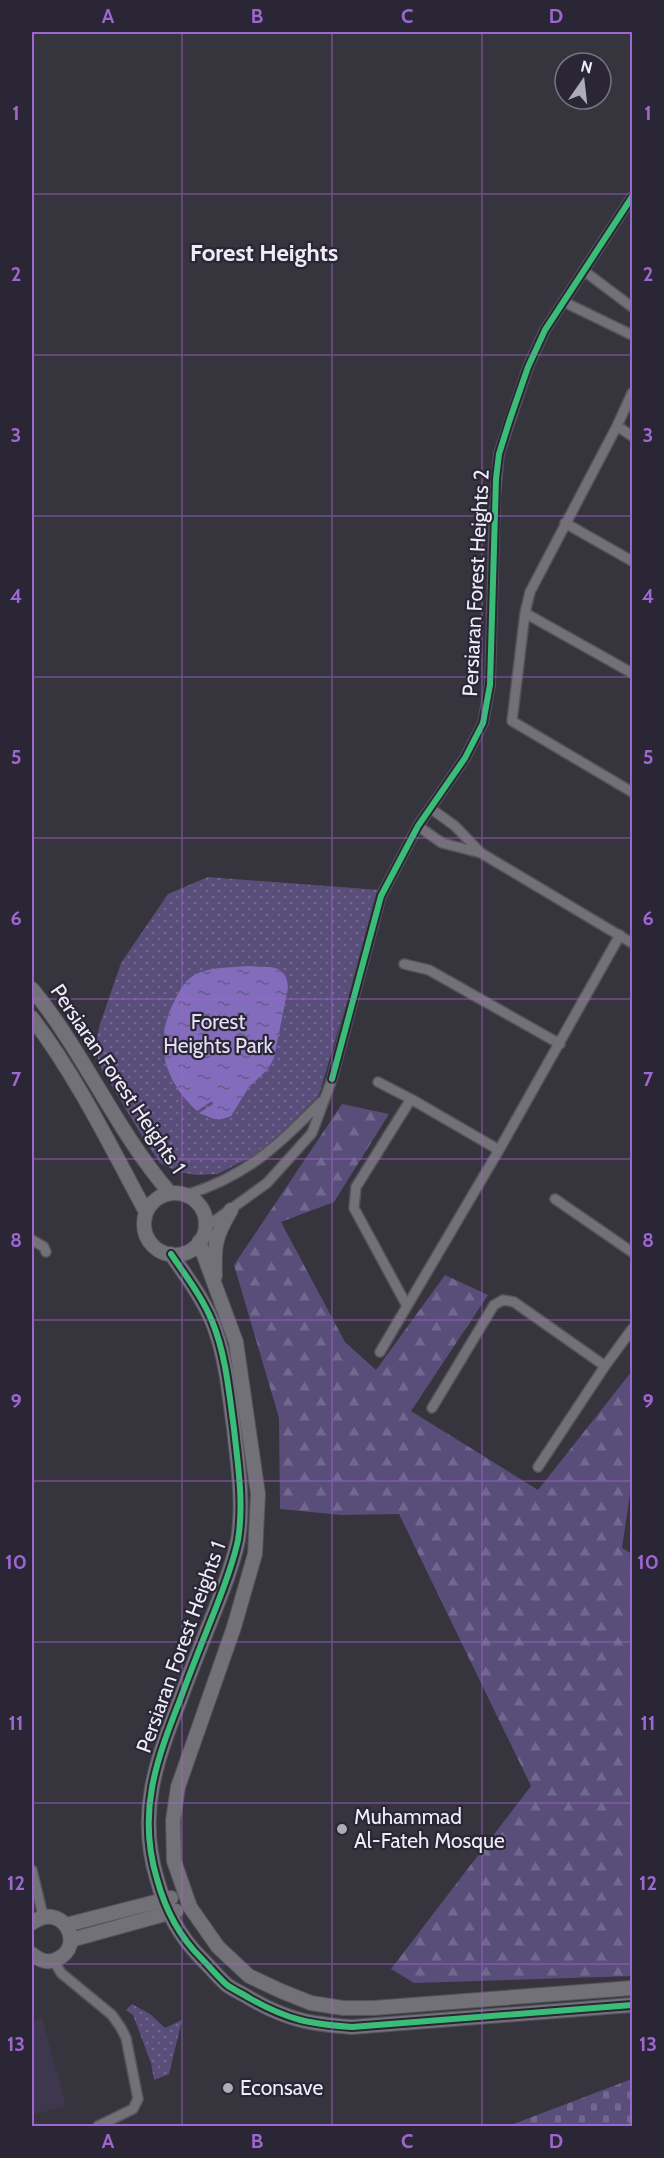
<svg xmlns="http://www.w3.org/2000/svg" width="664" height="2158" font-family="Cabin,sans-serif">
  <defs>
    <pattern id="forest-firs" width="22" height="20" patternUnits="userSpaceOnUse" patternTransform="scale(1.5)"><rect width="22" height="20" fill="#594e7a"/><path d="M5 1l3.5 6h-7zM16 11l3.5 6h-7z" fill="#71688e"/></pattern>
    <pattern id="cemetery-stones" width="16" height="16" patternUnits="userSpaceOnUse" patternTransform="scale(1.5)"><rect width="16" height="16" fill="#594e7a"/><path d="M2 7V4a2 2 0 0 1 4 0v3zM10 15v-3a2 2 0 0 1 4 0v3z" fill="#71688e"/></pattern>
    <pattern id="park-dots" width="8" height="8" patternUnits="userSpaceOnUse" patternTransform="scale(1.5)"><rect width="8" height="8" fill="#594e7a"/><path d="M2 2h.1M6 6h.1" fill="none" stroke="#71688e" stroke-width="1.8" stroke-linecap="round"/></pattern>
    <pattern id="water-ripples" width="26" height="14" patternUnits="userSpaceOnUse" patternTransform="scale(1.5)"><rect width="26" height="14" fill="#826cbb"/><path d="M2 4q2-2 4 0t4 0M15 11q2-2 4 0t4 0" fill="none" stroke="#675b88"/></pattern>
  </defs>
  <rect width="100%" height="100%" fill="#36343d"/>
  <path fill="#3d384d" d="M42,2018L66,2106L32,2115V2020Z"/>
  <path fill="url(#forest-firs)" d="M342,1104L389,1114L334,1202L281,1222L345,1342L376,1370L445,1275L488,1295L411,1411L538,1490L632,1371V1480L622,1548L632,1554V1976L414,1983L391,1969L531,1786L399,1514L341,1515L280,1509L279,1418L234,1265Z"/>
  <path fill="url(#cemetery-stones)" d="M632,2079V2126H508Z"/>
  <path fill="url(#park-dots)" d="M208,877L380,890L319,1095L277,1138L253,1156L218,1174L197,1175L178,1172L160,1163L145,1141L98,1063L96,1044L99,1027L121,963L168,894Z
    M132,2004L150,2014L165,2028L182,2020L169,2074L154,2080L151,2063L133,2015L126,2010Z"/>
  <path fill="url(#water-ripples)" d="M248,966C269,968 287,962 288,988L274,1058L268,1069L249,1087L231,1116L223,1119H214L199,1113L213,1104L212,1101L197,1111C164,1080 153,1043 174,1002C179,992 184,981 193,976C208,966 231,968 248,966Z"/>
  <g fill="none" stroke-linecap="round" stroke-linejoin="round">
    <defs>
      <path id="street" d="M584,271L632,307
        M564,302L632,335
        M632,393L617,426L530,592L525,613L512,721L632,792
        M617,426L632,436
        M565,523L632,561
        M525,613L632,673
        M430,808L455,826L481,853L632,943
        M418,826L442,843L481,853
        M404,964L429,970L560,1044
        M378,1082L411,1099L499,1150
        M186,1195C247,1176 277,1146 321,1102
        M555,1199L632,1252
        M206,1227L267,1183L312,1133L332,1079L381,896L418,826L465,758L483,723L490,685L495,498L499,454L528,367L545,330L632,197
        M32,1240L44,1247L46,1252
        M407,1306L354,1208L356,1187L411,1099
        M380,1352L499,1150L620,935
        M432,1408L494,1305L503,1300L514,1302L605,1366
        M538,1467L605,1366L632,1329
        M32,1870L43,1916
        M54,1961L61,1973L112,2015L121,2028L126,2038L138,2099L133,2109L98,2126"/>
      <path id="secondary" d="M32,989C84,1052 116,1131 170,1193
        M32,1018C77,1077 111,1147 146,1212
        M144 1224a31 31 0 1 1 62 0a31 31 0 1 1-62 0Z
        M199,1242L236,1342L258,1494L255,1554L234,1627L178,1787L173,1820L174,1861L190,1907L218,1947L249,1976L281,1991L311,2003L343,2008H373L632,1988
        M171,1254C186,1276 202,1297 212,1321C226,1355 229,1393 234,1429C238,1466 244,1503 238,1540C233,1564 224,1587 215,1610C203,1640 191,1670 180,1700C156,1761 137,1813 157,1879C165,1909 179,1936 201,1958C210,1967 218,1977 227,1985C234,1990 243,1994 251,1999C288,2020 310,2024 352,2027L632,2005
        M215,1276C214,1244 215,1237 231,1210
        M32,1923C62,1900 87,1946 57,1959C48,1964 39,1960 32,1954
        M66,1925L171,1898
        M71,1940L176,1911"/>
    </defs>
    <use href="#street" stroke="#54525a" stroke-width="12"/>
    <use href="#secondary" stroke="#54525a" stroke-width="16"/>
    <use href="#street" stroke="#737178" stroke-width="9"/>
    <use href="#secondary" stroke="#737178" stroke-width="14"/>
    <defs>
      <path id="cycleway" d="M332,1079L381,896L418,826L465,758L483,723L490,685L496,479L499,454L510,419L528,367L545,330L632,197
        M171,1254C186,1276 202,1297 212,1321C226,1355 229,1393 234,1429C238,1466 244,1503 238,1540C233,1564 224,1587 215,1610C203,1640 191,1670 180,1700C156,1761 137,1813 157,1879C165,1909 179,1936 201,1958C210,1967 218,1977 227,1985C234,1990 243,1994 251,1999C288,2020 310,2024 352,2027L632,2005"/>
    </defs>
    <use href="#cycleway" stroke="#2a2636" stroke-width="10"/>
    <use href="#cycleway" stroke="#3abd76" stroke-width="6"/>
  </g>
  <path fill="none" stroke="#9e66d0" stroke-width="1.5" stroke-opacity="0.55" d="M182,32V2126M332,32V2126M482,32V2126M32,194H632M32,355H632M32,516H632M32,677H632M32,838H632M32,999H632M32,1159H632M32,1320H632M32,1481H632M32,1642H632M32,1803H632M32,1964H632"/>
  <g fill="#aeacb6" stroke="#2a2636" stroke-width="2">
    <circle cx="342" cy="1829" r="6"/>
    <circle cx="228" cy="2088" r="6"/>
  </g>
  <g text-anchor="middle" stroke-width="4.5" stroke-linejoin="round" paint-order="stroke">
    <g font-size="21" fill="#eeecf7" stroke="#2a2636">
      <text transform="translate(476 583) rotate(-87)" y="7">Persiaran Forest Heights 2</text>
      <text transform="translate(118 1079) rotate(56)" y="7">Persiaran Forest Heights 1</text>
      <text transform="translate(181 1647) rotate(-70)" y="7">Persiaran Forest Heights 1</text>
    </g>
    <g font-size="21" fill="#e4e0f7" stroke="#2a2636">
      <text x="218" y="1029">Forest<tspan x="218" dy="24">Heights Park</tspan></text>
    </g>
    <g font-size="21" fill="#eeecf7" stroke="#2a2636" text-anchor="start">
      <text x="354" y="1824">Muhammad<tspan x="354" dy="24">Al-Fateh Mosque</tspan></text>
      <text x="240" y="2095">Econsave</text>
    </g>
    <g font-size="24" font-weight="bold" fill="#eeecf7" stroke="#2a2636">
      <text x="264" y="261">Forest Heights</text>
    </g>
  </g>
  <rect width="664" height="2158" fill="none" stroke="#2a2636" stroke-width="66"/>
  <g transform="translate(583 81) rotate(14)"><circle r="28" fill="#2a2636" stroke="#787583" stroke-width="1.5"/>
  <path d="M0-4.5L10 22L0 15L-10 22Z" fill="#aeacb6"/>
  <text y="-9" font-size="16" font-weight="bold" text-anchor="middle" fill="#eeecf7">N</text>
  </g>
  <rect x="33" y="33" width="598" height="2092" fill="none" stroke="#9e66d0" stroke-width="2"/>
  <g font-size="20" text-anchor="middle" font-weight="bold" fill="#9e66d0">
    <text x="108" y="23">A</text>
    <text x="257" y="23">B</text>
    <text x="407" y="23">C</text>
    <text x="556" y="23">D</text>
    <text x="16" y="120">1</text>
    <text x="648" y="120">1</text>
    <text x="16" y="281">2</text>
    <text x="648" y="281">2</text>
    <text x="16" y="442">3</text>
    <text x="648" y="442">3</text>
    <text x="16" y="603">4</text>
    <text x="648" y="603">4</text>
    <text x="16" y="764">5</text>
    <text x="648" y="764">5</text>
    <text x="16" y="925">6</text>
    <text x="648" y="925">6</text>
    <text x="16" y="1086">7</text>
    <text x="648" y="1086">7</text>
    <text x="16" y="1247">8</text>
    <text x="648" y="1247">8</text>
    <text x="16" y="1408">9</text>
    <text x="648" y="1408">9</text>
    <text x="16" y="1569">10</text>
    <text x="648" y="1569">10</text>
    <text x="16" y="1730">11</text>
    <text x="648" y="1730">11</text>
    <text x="16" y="1890">12</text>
    <text x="648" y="1890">12</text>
    <text x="16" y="2051">13</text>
    <text x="648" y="2051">13</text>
    <text x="108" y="2148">A</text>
    <text x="257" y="2148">B</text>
    <text x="407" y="2148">C</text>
    <text x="556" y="2148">D</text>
  </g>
</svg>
